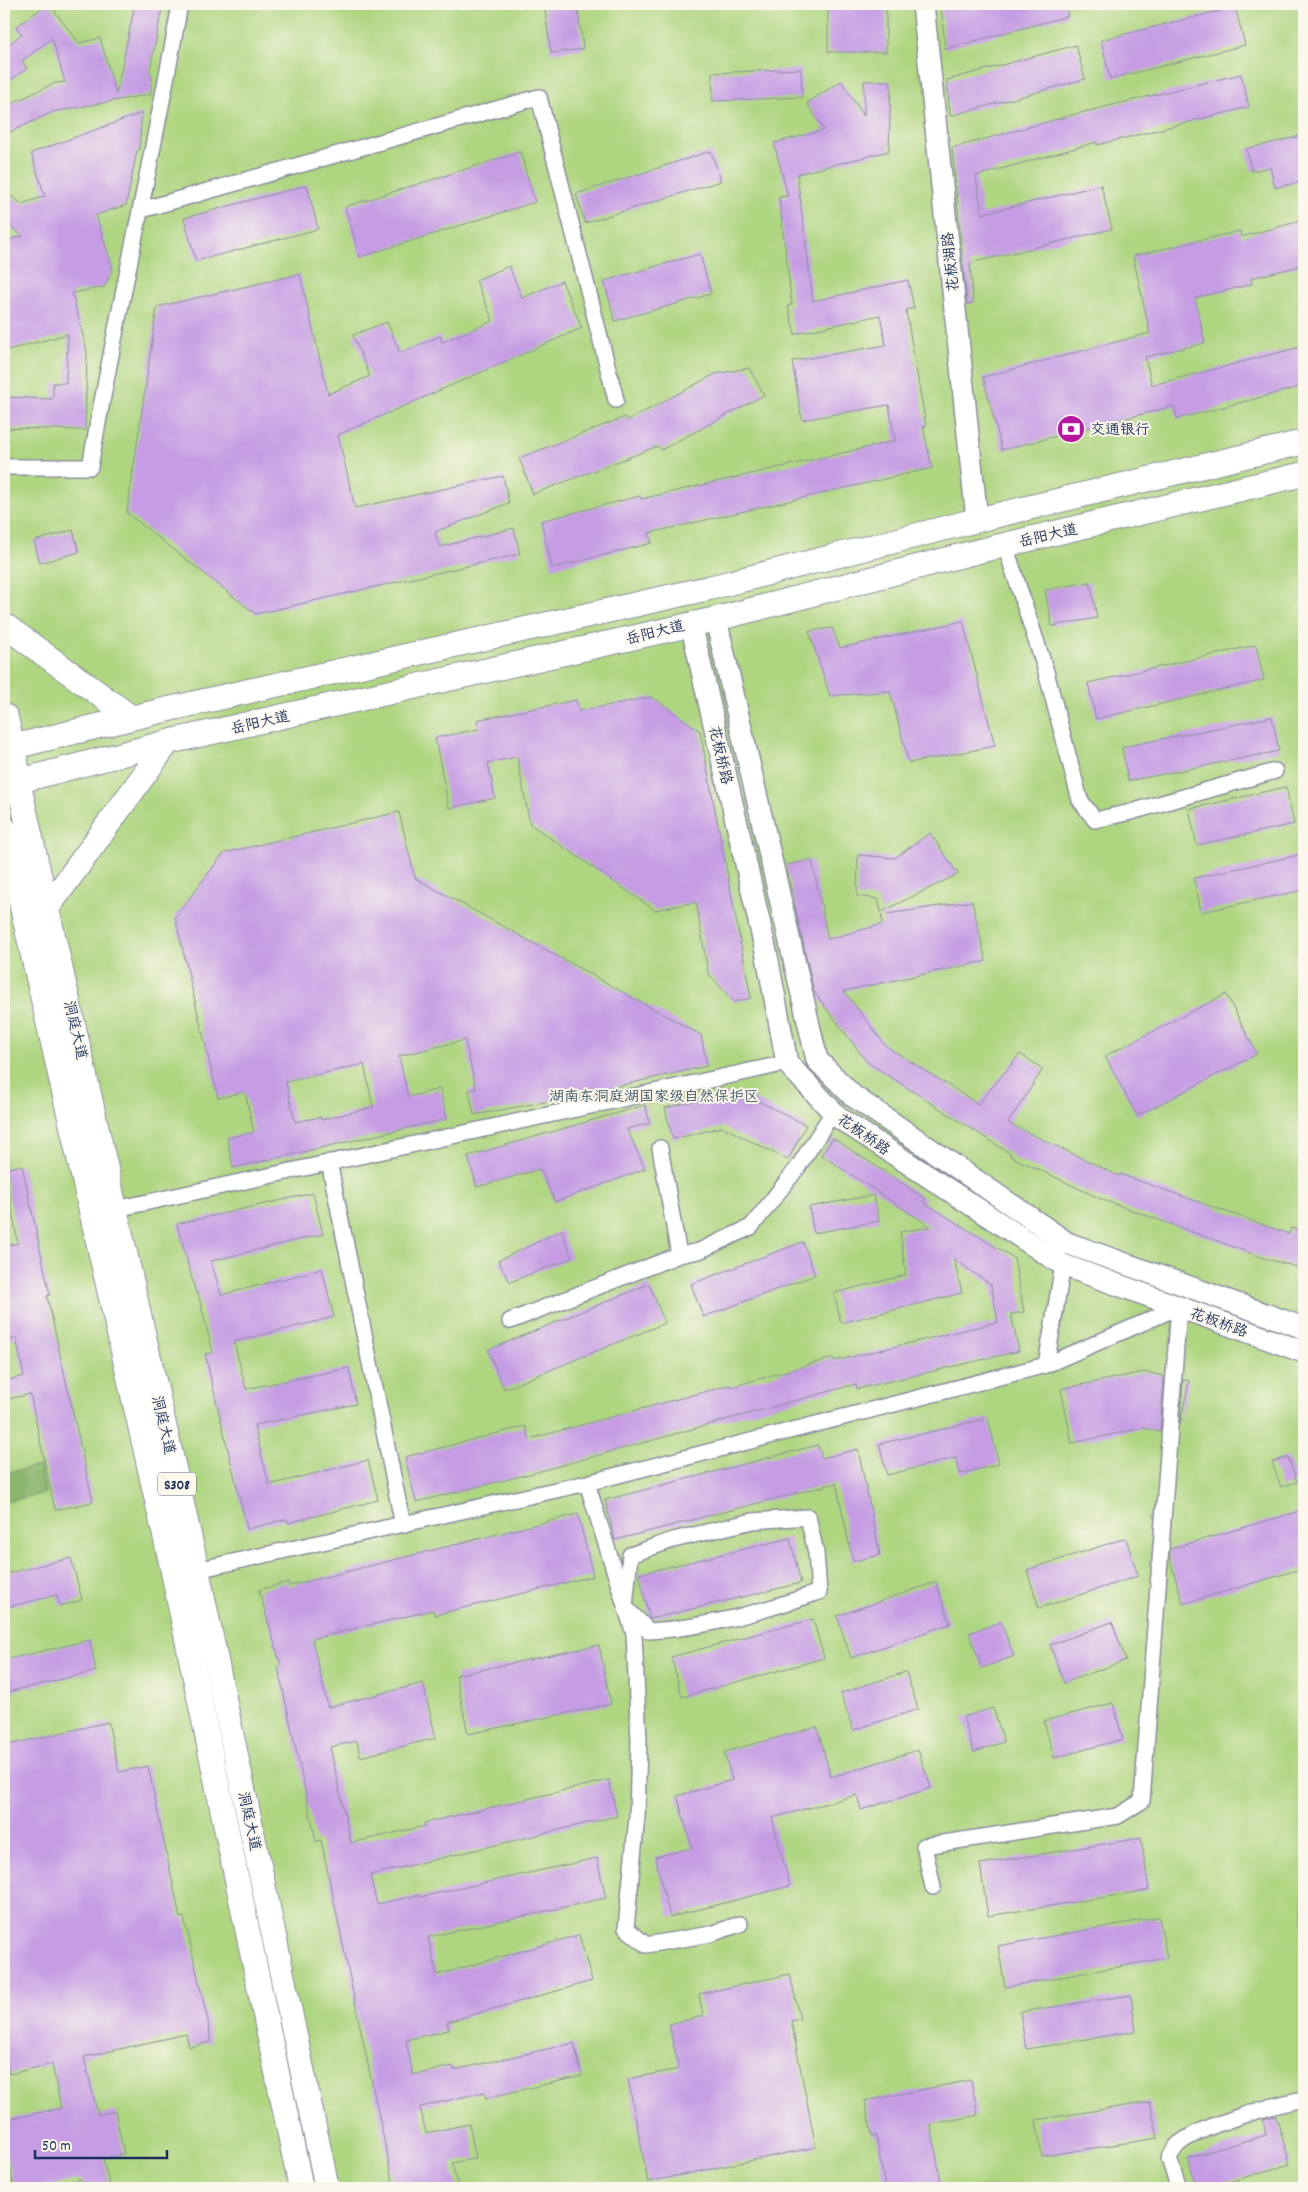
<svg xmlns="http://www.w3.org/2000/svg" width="1308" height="2192" font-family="Dekko,'LXGW WenKai TC',sans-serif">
  <rect width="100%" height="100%" fill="#fbf7ec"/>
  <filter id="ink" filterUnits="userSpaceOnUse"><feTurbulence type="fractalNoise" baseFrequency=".02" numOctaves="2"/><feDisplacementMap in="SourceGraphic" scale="10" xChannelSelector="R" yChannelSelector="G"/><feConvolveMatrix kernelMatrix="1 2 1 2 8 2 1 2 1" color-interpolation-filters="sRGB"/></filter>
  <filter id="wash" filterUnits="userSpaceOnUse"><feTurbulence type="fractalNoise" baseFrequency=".0096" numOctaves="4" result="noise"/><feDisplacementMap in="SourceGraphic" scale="20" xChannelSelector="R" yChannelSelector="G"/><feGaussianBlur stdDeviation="1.12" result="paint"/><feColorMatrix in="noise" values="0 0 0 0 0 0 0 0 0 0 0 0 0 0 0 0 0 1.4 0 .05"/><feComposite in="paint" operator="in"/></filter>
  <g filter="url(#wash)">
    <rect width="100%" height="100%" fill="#f7ebd7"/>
    <path fill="#aed580" stroke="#64826f" d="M4,4H1304V2188H4Z"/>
    <path fill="#8ab66e" stroke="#527266" d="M40,1466L45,1493L4,1502V1473Z"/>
    <g id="blocks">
      <path fill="#c69de4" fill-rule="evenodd" d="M47,4H49L79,43L100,38L116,94L135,4H163L149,74H152L151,94L53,112L4,135V107L55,83L65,82L52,38L22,61L27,68L4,85V48L22,34L16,27Z
        M544,4H577L583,49L551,53Z
        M828,4H886V52H828Z
        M941,4H1065L1068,16L945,49Z
        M1235,7L1245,45L1110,79L1101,40Z
        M1076,45L1085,79L950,116L947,80Z
        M801,69L802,97L713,101L712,73Z
        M1241,74L1249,107L1097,145V142L976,176L982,214L1101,185L1112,229L970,263L973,303L967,304L952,148L1076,114Z
        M841,81L864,116V81H891L889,151L797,174L813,301L908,280L914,308L906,310L926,426L923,427L932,468L649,533L652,543L552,568L541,521L640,496L641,499L895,441L889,405L802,420L792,361L886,345L880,315L795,334L788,306L792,305L779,197L788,196L774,143L824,130L807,103Z
        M142,113L139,150L137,151L126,205L96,215L113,269L104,287L72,293L87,351L85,430L4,428V397L53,399V383H66L68,334L4,351V241L23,236L4,222V191L22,204L45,196L31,153Z
        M1304,135V181L1275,188L1270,167L1252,171L1246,149Z
        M711,151L721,181L585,223L576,194Z
        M520,152L535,202L360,257L345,207Z
        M307,185L318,229L196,261L184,218Z
        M1304,220V265L1251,278L1252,284L1195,298L1205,343L1145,357L1152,385L1304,346V386L1177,419L1174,406L1002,450L983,377L1150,333L1133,256L1240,231L1241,237Z
        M700,254L711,294L615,321L604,281Z
        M509,266L522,298L562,281L582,328L338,435L355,508L503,476L509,503L435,532L440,547L514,528L520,554L256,614L127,513L157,307L300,274L328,394L370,376L353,335L387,322L400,353L440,336L442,342L493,321L476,280Z
        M749,368L764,395L661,450L658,446L533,494L519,458L625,417L627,421L715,374Z
        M73,530L79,552L40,563L34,541Z
        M1090,582L1097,618L1052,626L1045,590Z
        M963,621L995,746L909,763L890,691L830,696L809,631L832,628L840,648Z
        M1256,645L1264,680L1096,719L1088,683Z
        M652,697L700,731L751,998L734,1002L708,973L696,902L655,910L530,824L517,757L488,763L495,798L449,808L435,738L479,729L477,720L576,700L579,711Z
        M1272,717L1279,751L1128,781L1122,747Z
        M1286,787L1294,824L1197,845L1189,809Z
        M399,812L415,878L701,1035L707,1066L565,1098L474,1115L469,1090L476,1089L465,1040L399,1056L408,1097L440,1089L447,1119L233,1168L227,1138L254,1132L245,1092L218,1098L175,917L224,853ZM364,1064L373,1107L321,1120V1117L295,1122L286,1082Z
        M930,833L958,874L881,912L878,899L857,896L858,855L895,858Z
        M1299,855L1304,890L1201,912L1194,878Z
        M812,860L828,939L883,924L881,915L972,901L986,961L844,991L886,1046L978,1104L1020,1054L1043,1069L1008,1123L1119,1176L1120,1174L1289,1234L1291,1228L1304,1232V1269L1264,1258L1101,1199L1010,1156L1011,1154L867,1062L814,992L786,865Z
        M1226,994L1257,1054L1137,1116L1105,1056Z
        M725,1094L756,1100L806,1125L788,1160L723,1127L673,1139L665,1108Z
        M645,1105L650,1123L627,1129L645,1169L555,1202L540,1169L477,1187L468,1156Z
        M833,1138L926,1199L923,1202L1014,1258L1024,1312L1011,1314L1019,1351L857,1389L856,1384L537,1472L416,1502L405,1457L526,1426L529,1439L730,1385L731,1387L833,1358L834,1361L998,1322L991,1285L954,1259L962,1293L841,1323L834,1293L906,1275L900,1232L931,1227L821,1155Z
        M22,1165L50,1295L47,1296L93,1502L55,1510L30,1394L4,1400V1381L24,1376L16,1338L4,1341V1246L18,1243L4,1169Z
        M313,1193L323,1234L211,1261L221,1295L322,1269L334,1317L234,1342L246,1389L349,1368L356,1404L254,1425L269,1485L368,1460L378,1500L288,1523L287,1519L247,1529L205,1354L213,1353L198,1293H196L177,1224Z
        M874,1195L879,1221L814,1233L809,1207Z
        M562,1230L572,1258L510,1282L498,1261Z
        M803,1242L815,1275L703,1317L691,1284Z
        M649,1284L665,1323L504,1389L488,1350Z
        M1144,1372L1164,1376L1160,1432L1143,1428L1072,1443L1061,1389Z
        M1183,1380L1189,1381L1180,1425Z
        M988,1418L999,1464L960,1474L956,1458L887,1475L879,1444Z
        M818,1445L822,1458L858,1449L880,1555L853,1561L836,1483L615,1540L605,1500Z
        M1288,1457L1297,1482L1281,1487L1272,1462Z
        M1300,1511L1304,1524V1568L1183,1604L1170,1559V1549Z
        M578,1514L593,1576L435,1615L433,1610L312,1639L328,1707L423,1683L436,1738L360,1757L357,1741L330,1747L351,1843L425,1826L424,1823L609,1780L617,1816L370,1875L377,1904L419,1895L420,1897L597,1858L606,1898L428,1937L437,1975L579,1935L592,1981L447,2022L449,2030L406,2040L413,2075L453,2066L454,2070L574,2043L582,2076L486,2098L484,2092L420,2107L426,2133L469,2124L476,2158L452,2163L458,2188H394L321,1840L316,1841L278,1667L281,1666L259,1590L288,1582L289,1586Z
        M790,1538L801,1583L650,1619L639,1574Z
        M1126,1538L1138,1576L1039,1608L1027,1570Z
        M71,1558L82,1600L60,1606L57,1595L4,1608V1574Z
        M936,1582L950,1624L851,1658L837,1616Z
        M813,1619L824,1658L682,1697L671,1657Z
        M1001,1622L1014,1656L982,1668L969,1633Z
        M1112,1622L1126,1660L1064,1683L1050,1645Z
        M90,1640L96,1671L4,1693V1660Z
        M599,1645L611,1704L468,1734L456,1675Z
        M906,1672L918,1709L853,1730L841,1693Z
        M1113,1703L1123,1739L1054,1758L1044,1721Z
        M993,1708L1004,1742L974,1752L963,1717Z
        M108,1722L119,1772L148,1766L180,1918L184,1917L208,2021L211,2042L189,2047L186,2034L84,2057L98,2115L115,2111L124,2154L103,2159L110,2188H83L81,2179L41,2188H14L4,2145V2120L61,2108L52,2064L9,2074L4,2049V1746Z
        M817,1727L831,1777L918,1750L931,1788L861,1810L857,1795L772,1818L790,1886L670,1917L655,1857L692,1848L677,1796L732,1780L724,1752Z
        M1141,1838L1149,1890L988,1916L980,1864Z
        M1159,1917L1167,1958L1005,1987L998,1946Z
        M790,1974L800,2019L791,2021L816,2147L648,2182L628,2079L679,2069L669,2024L703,2016L699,1994Z
        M1131,1995L1136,2031L1026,2049L1020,2012Z
        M971,2080L978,2115L931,2124L942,2188H885L876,2135L872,2136L865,2101Z
        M1150,2102L1158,2138L1042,2156L1036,2120Z
        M1276,2116L1290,2164L1208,2188H1197L1188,2158L1266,2135L1263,2119Z"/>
    </g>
  </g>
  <g filter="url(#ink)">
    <use href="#blocks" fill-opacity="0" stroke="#898d9a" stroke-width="1"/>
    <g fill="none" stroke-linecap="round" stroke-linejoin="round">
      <defs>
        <path id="street" d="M141,210L539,97L616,400
          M4,467H90C117,312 153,159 180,4
          M1005,545L1045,668L1080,800L1095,820L1131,812L1275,771
          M660,1148L679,1255
          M329,1162L403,1525
          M107,1211L787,1063
          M510,1321L679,1255L699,1251L751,1227L798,1167L833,1112
          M1046,1365L1063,1265
          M587,1483L634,1634L639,1741L637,1817L626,1928L646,1945L711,1934L740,1924
          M808,1517L816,1553L819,1592C764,1611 707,1628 649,1631L625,1607L630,1555L673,1540L753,1521Z
          M197,1570L587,1483L1046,1365L1179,1307L1142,1801L1118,1816L924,1846L933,1887
          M1179,2188L1169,2159C1172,2154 1175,2146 1180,2143C1201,2126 1276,2104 1304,2099"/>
        <path id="secondary" d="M923,4L977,520
          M716,619L817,1060L853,1096L1067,1243L1304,1328
          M691,623L767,956L787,1063L839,1118L1063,1265L1304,1352"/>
        <path id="primary" d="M4,625L132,718
          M4,749L160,711L709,588L977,520L1304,442
          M18,781L197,1570L327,2188
          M4,785L168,742L716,619L979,551L1304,474
          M4,828L171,1562L301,2188
          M48,907L168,742"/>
        <path id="highway" d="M4,718L18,781"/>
      </defs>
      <use href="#street" stroke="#898d9a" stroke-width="18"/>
      <use href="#secondary" stroke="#898d9a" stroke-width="24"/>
      <use href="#primary" stroke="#898d9a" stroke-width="26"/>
      <use href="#highway" stroke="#898d9a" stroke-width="30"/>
      <use href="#street" stroke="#fff" stroke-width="15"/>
      <use href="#secondary" stroke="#fff" stroke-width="21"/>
      <use href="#primary" stroke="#fff" stroke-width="24"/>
      <use href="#highway" stroke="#fff" stroke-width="28"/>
    </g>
  </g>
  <defs>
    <symbol id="bank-disc" viewBox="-11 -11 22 22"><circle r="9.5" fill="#b5179e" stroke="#fbf7ec"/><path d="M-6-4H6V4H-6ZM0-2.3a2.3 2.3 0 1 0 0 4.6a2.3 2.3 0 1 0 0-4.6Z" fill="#fff"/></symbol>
  </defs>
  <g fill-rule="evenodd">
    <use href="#bank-disc" x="1055" y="413" width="32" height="32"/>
  </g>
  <g text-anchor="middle" stroke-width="4" stroke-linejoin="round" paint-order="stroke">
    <rect fill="#fbf7ec" stroke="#5e6b89" stroke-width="1" x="158" y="1472.5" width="38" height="23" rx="4"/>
    <g font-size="14" font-weight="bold" fill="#1b2f5e">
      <text x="177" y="1489">S308</text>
    </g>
    <g font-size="15" fill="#1b2f5e" stroke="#fbf7ec">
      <text transform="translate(950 262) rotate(-96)" y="5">花板湖路</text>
      <text transform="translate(1048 535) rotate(-13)" y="5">岳阳大道</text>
      <text transform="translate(655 632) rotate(-14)" y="5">岳阳大道</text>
      <text transform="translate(260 722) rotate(-13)" y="5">岳阳大道</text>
      <text transform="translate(721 755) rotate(77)" y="5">花板桥路</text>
      <text transform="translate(76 1030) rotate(77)" y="5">洞庭大道</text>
      <text transform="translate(864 1134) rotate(35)" y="5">花板桥路</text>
      <text transform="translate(1219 1322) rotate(20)" y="5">花板桥路</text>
      <text transform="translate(164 1425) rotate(77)" y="5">洞庭大道</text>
      <text transform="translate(250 1821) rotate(78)" y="5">洞庭大道</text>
    </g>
    <g font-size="15" fill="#1b2f5e" stroke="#fbf7ec" text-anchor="start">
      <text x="1090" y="434">交通银行</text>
    </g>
    <g font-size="15" fill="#405866" stroke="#fbf7ec">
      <text x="654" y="1101">湖南东洞庭湖国家级自然保护区</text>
    </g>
  </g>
  <rect width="1308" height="2192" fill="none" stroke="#fbf7ec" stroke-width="20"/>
  <path d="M35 2150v8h132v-8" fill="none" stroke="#1b2f5e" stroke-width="2.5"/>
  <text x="42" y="2150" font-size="15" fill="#1b2f5e" stroke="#fbf7ec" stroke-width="4" paint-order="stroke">50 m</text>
</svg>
